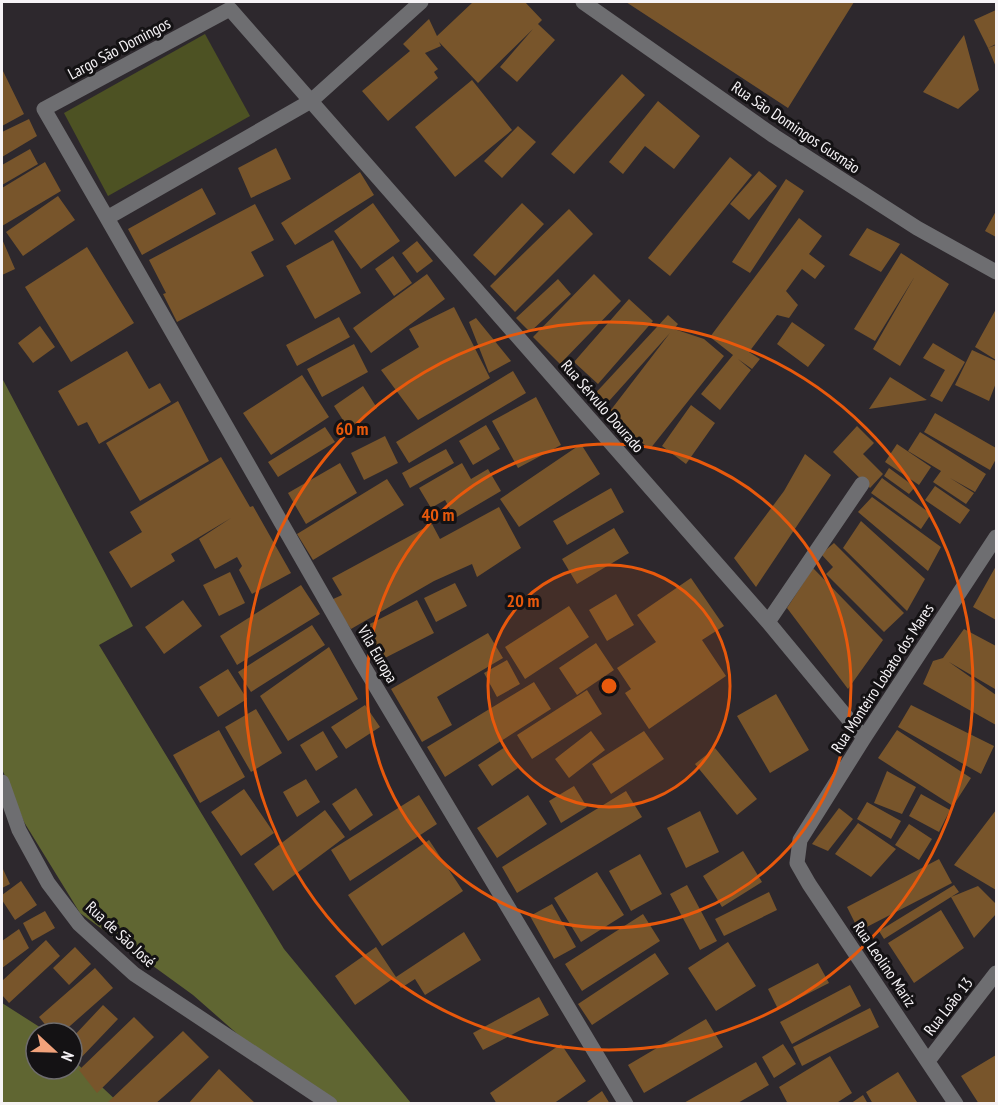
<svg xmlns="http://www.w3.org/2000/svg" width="998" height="1105" font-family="'PT Sans Narrow',sans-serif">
  <rect width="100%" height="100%" fill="#2d282d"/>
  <path fill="#4d5223" d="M205,34L250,116L108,196L64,113Z"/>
  <path fill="#606632" d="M2,378L133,626L99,645L284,949L411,1103H316L193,995L80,913L24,822L2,769Z
    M2,1003L49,1033H36V1069H72V1059L119,1103H2Z"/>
  <path fill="#78552b" d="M473,2H525L542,20L538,24L555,40L517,82L500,67L533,29L478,83L439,42L441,46L425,53L438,69L434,72L438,78L388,121L362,91L410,51L403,44L429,19L437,36Z
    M626,2H854L788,108Z
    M996,10V44L988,48L974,20Z
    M964,35L979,90L958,109L923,92Z
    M996,45V67L988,48Z
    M2,69L24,114L2,126Z
    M622,74L645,95L574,174L551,154Z
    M472,80L512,130L455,177L415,127Z
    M658,101L700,136L674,169L645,146L623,174L609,162Z
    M29,119L37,136L2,157V132Z
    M518,126L536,142L502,178L484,161Z
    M276,148L291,179L251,198L238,168Z
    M30,149L38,164L2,185V165Z
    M730,157L752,175L670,276L648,258Z
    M45,162L61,191L2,226V188Z
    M759,171L777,186L749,220L730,204Z
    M360,172L374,195L295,245L281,223Z
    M786,179L804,191L750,273L732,262Z
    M202,188L216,214L142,255L128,229Z
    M58,196L75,220L23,256L6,232Z
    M373,203L400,241L361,269L334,231Z
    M522,203L544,224L495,276L473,255Z
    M255,204L274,240L251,252L264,276L177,322L163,294L166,293L149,260Z
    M569,209L593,234L515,312L490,286Z
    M996,211V237L985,231Z
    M799,218L822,236L809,254L825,266L815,279L802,269L786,291L798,305L789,318L777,315L749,352L760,359L752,369L738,359L751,370L720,410L701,394L733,355L710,337Z
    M867,228L900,244L881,272L849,255Z
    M2,239L15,269L2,275Z
    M333,240L361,293L315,319L286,266Z
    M417,241L433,261L417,273L402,253Z
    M87,247L134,323L71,362L25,287Z
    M901,253L949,284L900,366L873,349L915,276L875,341L854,329Z
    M393,256L412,283L394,296L375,269Z
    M427,274L445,299L371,353L353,328Z
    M594,274L621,301L560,364L533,337Z
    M558,279L571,294L530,332L516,318Z
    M629,299L653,321L598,384L574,362Z
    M454,307L490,378L418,420L381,370L419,347L409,329Z
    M996,309V360L975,347Z
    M668,315L678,324L674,329L704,339L724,356L650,449L607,415L670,333L601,410L590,399Z
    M339,317L350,337L297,366L286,345Z
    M476,318L511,361L489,373L469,322Z
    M792,322L825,345L808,367L777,344Z
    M40,326L55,347L33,363L18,343Z
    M933,343L965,362L942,402L930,396L945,370L923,358Z
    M354,344L368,372L322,397L307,369Z
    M972,350L996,361V383L989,401L955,385Z
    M127,351L149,389L160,383L171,402L99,444L87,422L78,426L58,391Z
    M513,371L526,393L409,463L396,442Z
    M302,375L329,417L271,455L243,413Z
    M890,377L927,400L869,409Z
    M363,386L377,408L348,428L334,406Z
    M536,397L561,445L518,468L492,421Z
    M178,401L209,461L140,501L106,443Z
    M691,405L715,423L686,464L662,446Z
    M935,413L996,448V459L990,470L924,432Z
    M486,425L500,449L473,465L459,441Z
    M857,426L874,443L863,454L883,474L870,488L833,452Z
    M325,427L335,442L278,477L268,462Z
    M920,432L986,474L975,492L950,478L974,493L966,504L933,482L941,471L908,451Z
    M385,436L398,463L364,480L351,453Z
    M581,444L600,474L519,527L500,499Z
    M897,444L931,467L919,485L885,462Z
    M446,449L454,463L410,488L402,473Z
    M805,454L831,475L756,587L734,558L784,491Z
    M221,457L250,507L253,506L291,573L252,594L239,570L242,566L237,557L215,569L199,539L231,518L171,554L175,561L131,588L109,552L142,532L130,512Z
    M340,463L357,493L306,524L288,493Z
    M462,463L471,479L488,469L501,491L455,518L445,500L431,508L419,488Z
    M889,468L915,487L909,494L884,476Z
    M882,478L931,514L921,529L871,493Z
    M387,479L404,505L313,560L297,534Z
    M935,486L970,510L960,524L925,500Z
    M611,488L624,512L567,545L553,521Z
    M872,497L941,547L928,571L858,512Z
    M499,507L521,548L477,577L472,564L434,581L351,629L331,600L342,595L332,578L432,524L440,539Z
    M861,521L925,579L907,611L843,548Z
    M614,528L629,553L577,584L562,559Z
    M834,543L904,613L884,632L826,574L833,567L821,554Z
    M996,566V620L973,607Z
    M813,568L883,640L848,689L787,608Z
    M230,572L245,603L219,616L203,585Z
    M691,578L724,626L702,640L726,676L649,729L625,693L631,689L617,668L656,642L637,615Z
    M455,583L467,606L436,622L424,598Z
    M301,585L320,614L237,665L220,636Z
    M616,594L634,625L607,641L589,610Z
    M183,600L202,626L164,654L145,627Z
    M417,600L434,633L377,662L360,629Z
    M569,606L589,637L525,679L505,647Z
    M312,625L325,645L251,692L238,672Z
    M964,629L996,646V687L995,689L949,662L996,695V725L923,684L933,661L943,658Z
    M488,633L503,658L437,697L452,725L422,742L391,689Z
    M596,643L614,670L577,695L559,668Z
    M329,647L358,699L288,741L260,696Z
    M507,660L520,684L497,697L484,673Z
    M228,669L247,699L218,717L199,687Z
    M534,682L551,709L445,777L427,747Z
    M587,690L602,714L532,759L517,735Z
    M776,694L809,750L770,773L737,716Z
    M365,705L380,727L346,749L331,727Z
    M911,705L994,746L981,774L898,727Z
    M256,709L282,753L251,772L225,727Z
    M219,730L245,777L200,803L173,755Z
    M897,730L971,778L953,806L878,758Z
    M323,731L338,757L316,771L300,745Z
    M591,731L605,750L569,778L555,759Z
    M644,731L664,759L611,794L592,764Z
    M505,747L518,768L492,786L478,765Z
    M715,748L757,799L737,815L695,764Z
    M887,771L916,787L902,814L874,803Z
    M306,779L320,802L297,817L283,792Z
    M574,786L587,807L561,823L549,801Z
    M356,788L373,815L350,831L332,804Z
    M244,789L274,833L241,856L211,812Z
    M626,791L642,817L517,893L502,867Z
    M921,794L950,810L939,832L909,816Z
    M419,795L437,824L350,881L331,850Z
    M528,795L547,824L497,858L477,828Z
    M867,802L901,821L891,839L857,819Z
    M839,808L853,819L828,851L812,844Z
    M325,810L345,837L273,891L254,864Z
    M996,810V890L954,865Z
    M700,811L719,852L686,868L667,828Z
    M858,823L896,849L871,877L835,854Z
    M909,824L932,839L919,860L895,845Z
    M429,840L463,891L382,946L348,895Z
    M743,851L762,882L722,907L703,876Z
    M640,854L662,894L631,911L609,871Z
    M939,859L952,883L859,931L847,907Z
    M2,867L10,884L2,888Z
    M597,872L624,915L581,942L554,898Z
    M21,881L37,905L15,920L2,900V895Z
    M687,885L717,941L700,950L670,894Z
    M954,885L959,892L951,897L978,886L996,904V914L974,938L951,897L884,939L879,931Z
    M769,892L777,910L724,936L715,919Z
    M552,904L576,947L554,959L530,916Z
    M941,910L964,948L914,983L888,943Z
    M45,911L55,928L32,941L23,923Z
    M643,914L660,941L582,991L565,964Z
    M19,929L29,948L2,968V941Z
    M464,932L481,960L425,995L415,979L401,988L394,978L355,1005L335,976L376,947L396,977Z
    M46,940L60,956L9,1003L2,995V981Z
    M728,942L756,986L716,1011L688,968Z
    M75,947L91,964L69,985L53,968Z
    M655,953L669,974L592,1025L578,1004Z
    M818,963L829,983L778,1009L768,989Z
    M95,968L113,988L62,1033H52L39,1017Z
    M850,985L861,1006L792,1044L780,1022Z
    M539,997L549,1015L483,1050L473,1033Z
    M103,1005L118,1019L76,1063L72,1059V1038Z
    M870,1008L879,1027L802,1066L793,1047Z
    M134,1017L154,1037L97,1093L79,1070Z
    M706,1019L723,1047L644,1093L628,1065Z
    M183,1031L209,1057L155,1104H106Z
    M561,1044L586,1081L553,1104H497L490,1093Z
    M783,1044L796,1064L774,1078L762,1057Z
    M996,1055V1104H979L961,1076Z
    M830,1056L852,1093L835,1104H788L779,1087Z
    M756,1062L769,1085L736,1104H682Z
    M219,1069L256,1104H188Z
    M898,1072L917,1102L914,1104H873L866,1092Z
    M602,1091L610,1104H584Z
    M863,1095L868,1104H850Z"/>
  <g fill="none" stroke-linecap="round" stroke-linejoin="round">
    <path stroke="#6e6e71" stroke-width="15" d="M583,2L774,136L917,228L996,272
      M107,218L311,101L421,2
      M768,622L862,484
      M2,782L19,830L48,883L79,924L134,974L330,1104
      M928,1061L996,973
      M626,1104L361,662L107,218L44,109L230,9L768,622L864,738
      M956,1104L809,884L797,863L800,840L864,738L996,537"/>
  </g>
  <circle cx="609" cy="686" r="121" fill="#e8590c" fill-opacity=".12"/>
  <g fill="none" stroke="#e8590c" stroke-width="3">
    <circle cx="609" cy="686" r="121"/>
    <circle cx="609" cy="686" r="242"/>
    <circle cx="609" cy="686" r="364"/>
  </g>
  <g text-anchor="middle" stroke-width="6" stroke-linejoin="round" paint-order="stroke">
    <g font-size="16" fill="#f6f3f6" stroke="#141214">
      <text transform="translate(119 48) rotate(-28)" y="6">Largo São Domingos</text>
      <text transform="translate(796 127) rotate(34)" y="6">Rua São Domingos Gusmão</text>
      <text transform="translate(603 406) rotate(49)" y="6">Rua Sérvulo Dourado</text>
      <text transform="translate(378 654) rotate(60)" y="6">Vila Europa</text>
      <text transform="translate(882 678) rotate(-57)" y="6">Rua Monteiro Lobato dos Mares</text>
      <text transform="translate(121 934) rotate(43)" y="6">Rua de São José</text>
      <text transform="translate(885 964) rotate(56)" y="6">Rua Leolino Mariz</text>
      <text transform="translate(948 1006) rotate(-52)" y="6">Rua Loão 13</text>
    </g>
  </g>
  <circle cx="609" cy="686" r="9" fill="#e8590c" stroke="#141214" stroke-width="3"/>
  <g font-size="18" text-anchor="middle" font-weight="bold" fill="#e8590c" stroke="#141214" stroke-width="6" stroke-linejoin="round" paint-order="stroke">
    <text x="352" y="435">60 m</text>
    <text x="438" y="521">40 m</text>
    <text x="523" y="607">20 m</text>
  </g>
  <rect width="998" height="1105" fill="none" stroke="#f6f3f6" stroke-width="6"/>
  <g transform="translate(54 1051) rotate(112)"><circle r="28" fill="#141214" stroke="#6e6c6e" stroke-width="1.5"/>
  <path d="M0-4.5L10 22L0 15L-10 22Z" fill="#f1a27b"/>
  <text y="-9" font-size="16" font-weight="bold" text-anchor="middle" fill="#f6f3f6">N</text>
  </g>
</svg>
